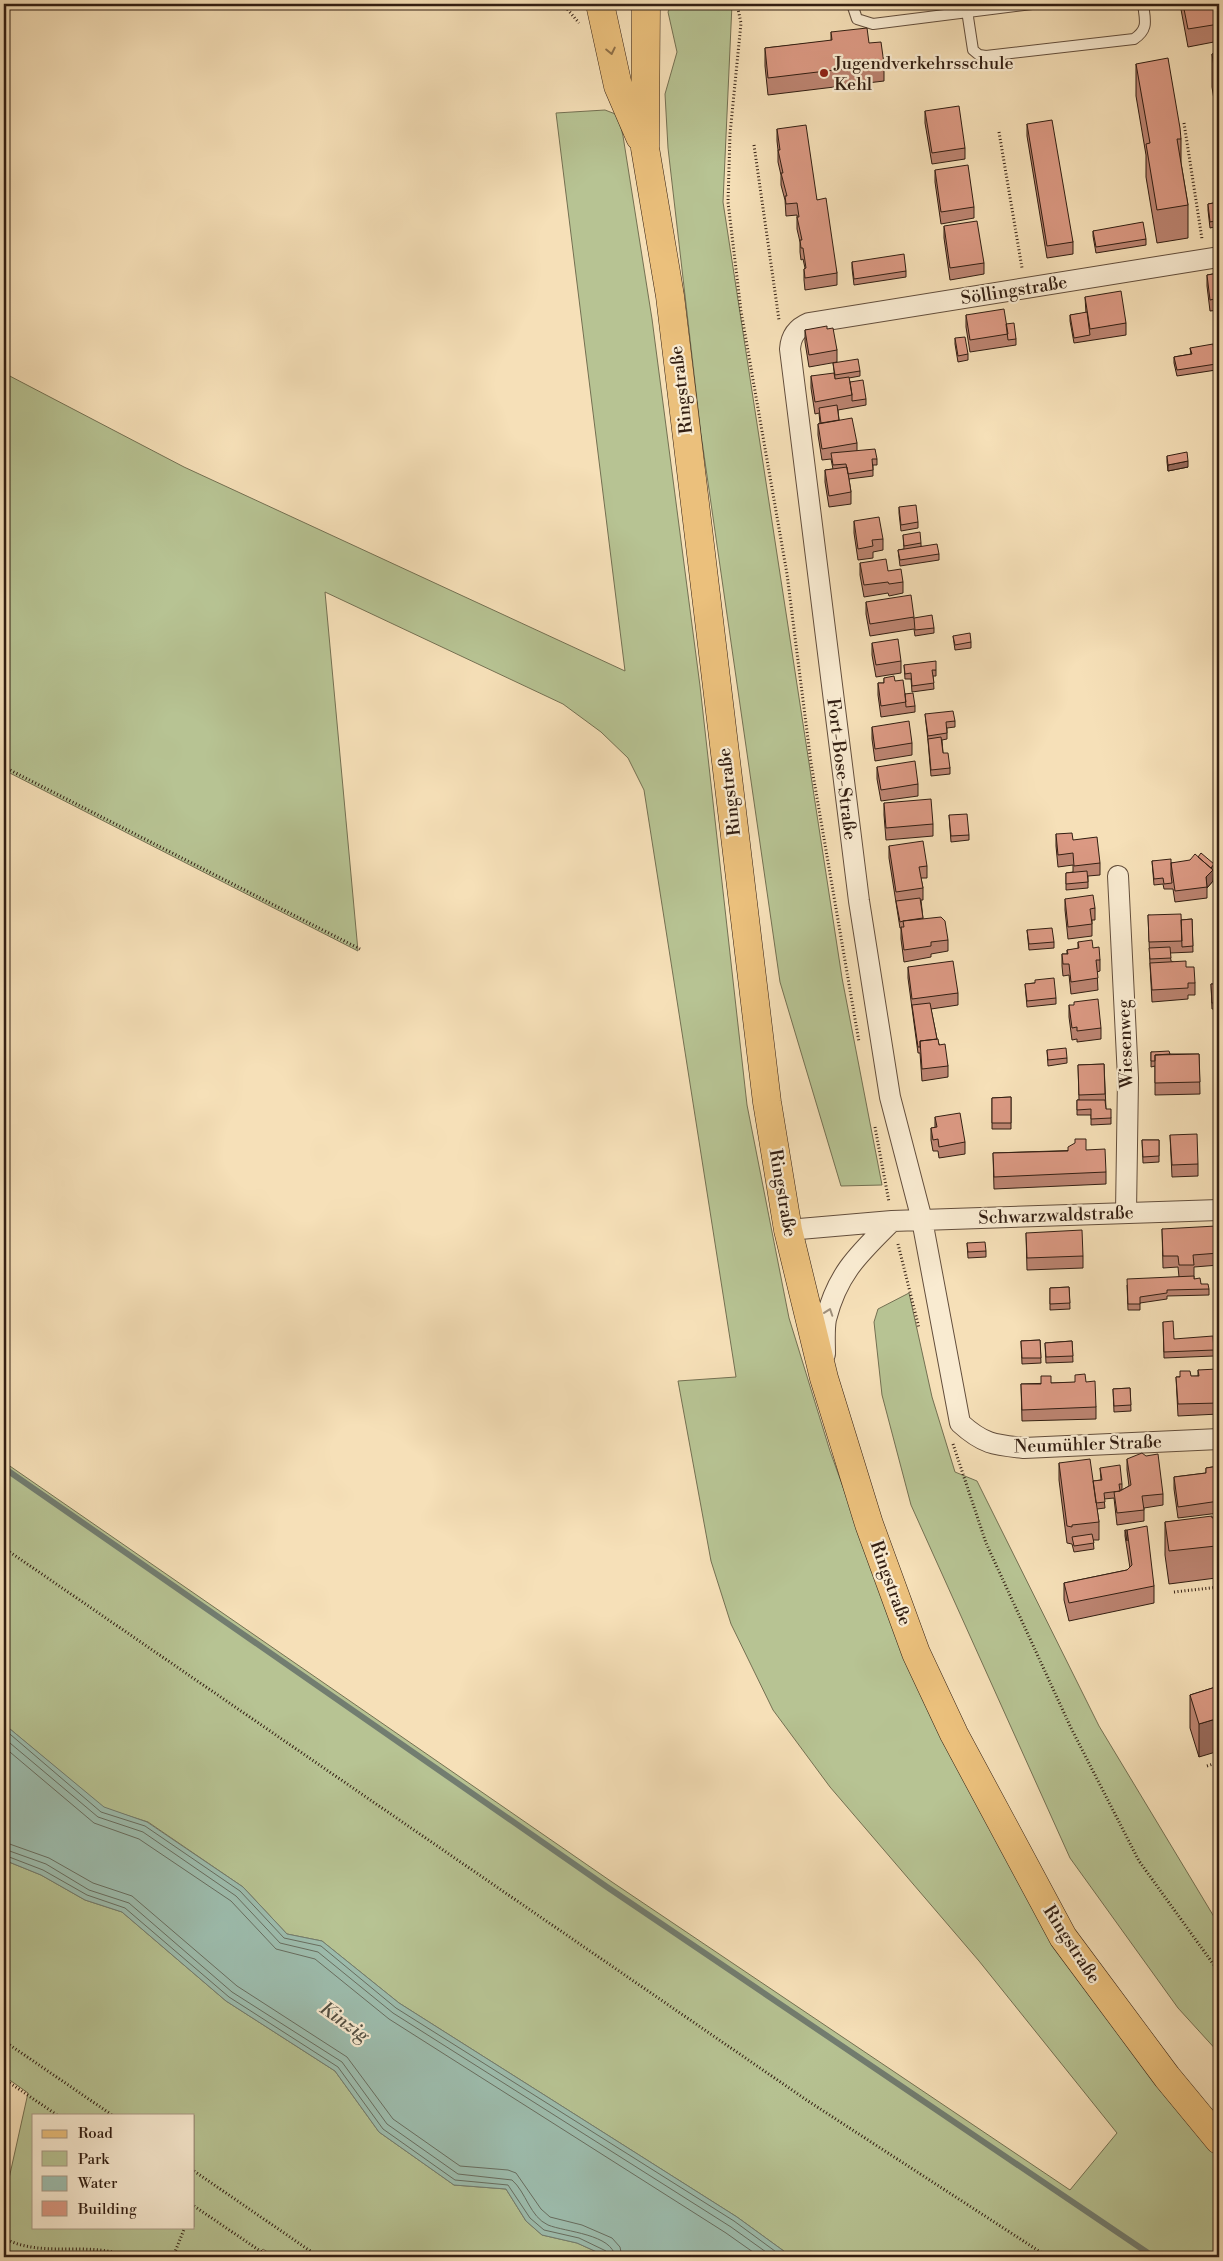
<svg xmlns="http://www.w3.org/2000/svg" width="1223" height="2261" font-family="'Libre Bodoni',serif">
  <rect width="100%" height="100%" fill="#f6e0b8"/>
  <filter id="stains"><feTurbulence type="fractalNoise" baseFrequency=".004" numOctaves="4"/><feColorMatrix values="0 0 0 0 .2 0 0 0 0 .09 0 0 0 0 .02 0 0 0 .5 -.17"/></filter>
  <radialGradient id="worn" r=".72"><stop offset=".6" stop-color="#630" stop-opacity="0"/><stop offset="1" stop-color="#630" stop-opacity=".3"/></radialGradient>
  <path fill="#b7c393" stroke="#747052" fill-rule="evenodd" d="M672,4H732L723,202L842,978L882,1185L841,1186L780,982L701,434L668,148L665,94L677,52L668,12Z
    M605,110L618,115L623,136L652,319L700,686L747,1105L789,1318L830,1451L883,1598L1145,2065L1219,2154V2257H792L737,2217L399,2003L322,1941L287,1934L243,1887L148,1822L104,1808L4,1724V1462L612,1882L1070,2190L1117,2133L979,1961L830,1787L773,1710L731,1624L711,1561L678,1381L736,1377L644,790L628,758L601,732L563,704L325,592L358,951L4,770V373L184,467L625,671L556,113Z
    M909,1293L932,1397L955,1472L977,1481L1099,1726L1219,1925V2053L1178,2008L1070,1858L911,1505L882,1395L874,1322L878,1309Z
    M4,1860L41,1875L85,1900L122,1912L226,2001L335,2071L379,2132L454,2185L506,2189L526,2221L542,2235L577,2243L608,2257H275L263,2249L255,2257H4V2201L28,2093L4,2076ZM34,2115H194V2227H34Z"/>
  <path fill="#9dbdae" stroke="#727d70" d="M4,1724L104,1807L147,1822L243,1887L287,1934L322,1941L399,2003L737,2217L792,2257H608L577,2243L542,2235L526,2221L506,2189L454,2185L379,2132L335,2071L226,2001L122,1912L85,1900L41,1875L4,1860Z"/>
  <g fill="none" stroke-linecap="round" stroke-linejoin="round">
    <path stroke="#686e60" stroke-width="1" d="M4,1729L101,1812L145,1826L240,1891L284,1938L321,1946L396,2008L734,2221L783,2257
      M4,1738L98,1817L143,1832L236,1896L280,1943L318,1952L393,2013L731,2227L773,2257
      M4,1747L94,1823L139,1839L231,1901L276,1949L315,1959L389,2019L726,2233L760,2257
      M4,1842L49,1858L93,1883L132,1896L237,1986L347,2057L393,2119L460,2166L508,2170L516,2173L541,2209L550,2217L582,2225L612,2238L620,2247L622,2257
      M4,1849L46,1864L89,1890L129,1903L232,1992L342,2062L387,2124L458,2174L512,2180C526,2192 530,2217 548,2225C565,2232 613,2234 615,2257
      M4,1855L43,1870L87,1895L125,1908L229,1997L338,2067L383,2129L455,2180L508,2185L530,2218L544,2230L579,2238L606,2251L608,2257"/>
    <path stroke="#727d70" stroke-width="6" d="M4,1468L607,1887L1154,2257"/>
    <defs>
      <path id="lane" d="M852,4L857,19L873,24L1032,4
        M966,4L973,50L979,55L986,56L1134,39C1149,29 1145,20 1143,4"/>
      <path id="street" d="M1219,257L809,323C797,328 791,335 790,349L859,901L890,1097L922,1220L960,1423C983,1444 994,1445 1024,1448L1219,1439
        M1118,876L1128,1078L1126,1212
        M788,1230L892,1221L1219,1210
        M825,1354C825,1343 824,1329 826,1319C838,1272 860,1253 892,1221"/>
      <path id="primary" d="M600,4L618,86L640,137
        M646,4L645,148L670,296L767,1102L788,1230L824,1378L869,1524L916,1653L954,1734L1063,1937L1167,2077L1219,2140"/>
    </defs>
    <use href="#lane" stroke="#634e3c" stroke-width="12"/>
    <use href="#street" stroke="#634e3c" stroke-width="22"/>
    <use href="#primary" stroke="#321e12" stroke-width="29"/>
    <path stroke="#321e12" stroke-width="3" stroke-dasharray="1 2.5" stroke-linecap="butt" d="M563,4L579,23
      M737,4L741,23L730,134L728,202L741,311L787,574L811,763L859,1042
      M1184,123L1202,239
      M999,132L1022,268
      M754,145L779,320
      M4,767L360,949
      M875,1127L889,1202
      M898,1244L919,1328
      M953,1444L986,1543L1071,1728L1139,1861L1219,1972
      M4,1548L808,2101L1048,2257
      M1174,1592L1219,1587
      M1207,1766L1219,1762
      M4,2041L112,2115
      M4,2079L57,2115
      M194,2171L319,2257
      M194,2206L269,2257
      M4,2238C41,2259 90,2240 128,2257
      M173,2257L185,2227"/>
    <use href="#lane" stroke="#f9ebd1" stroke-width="10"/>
    <use href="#street" stroke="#f9ebd1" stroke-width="20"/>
    <use href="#primary" stroke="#ebc07c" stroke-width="28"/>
  </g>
  <path fill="#bc8471" stroke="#321e12" d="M1180,4H1219V41L1188,47Z
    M831,32L869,43L884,64V81L768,95L765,66V48L831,41Z
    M1219,53V132L1212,87V54Z
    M1136,64L1181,139V163L1188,205V238L1157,243L1146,177V155L1136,96Z
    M925,111L965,148V159L932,164L925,123Z
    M1027,124L1073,242V254L1047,258L1027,136Z
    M777,129L817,200L837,273V285L805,290L804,280V269L805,268L803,259L801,260L800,252V242L797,229V215L786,216L785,200L781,185V175L778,162V150L777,141Z
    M935,170L974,207V218L941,224L935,182Z
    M1219,202V226L1210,228L1208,210V204Z
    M944,226L984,263V274L950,280L944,238Z
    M1093,231L1146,239V245L1096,253L1093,236Z
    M852,262L906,271V277L854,285L852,268Z
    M1219,273V310L1210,311L1207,286V275Z
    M1085,297L1126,323V335L1074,343L1070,321V315L1086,313Z
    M966,315L1006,324L1016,339V345L970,352L966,327Z
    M827,329L837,350V362L809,367L805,342V330Z
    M955,338L968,354V360L958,362L955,344Z
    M1190,348L1216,364V370L1177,376L1174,363V357L1191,354Z
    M833,363L860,371V376L849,378L850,382L866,399V405L838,410L839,420L857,443V451L877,459V465H873V476L849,479L851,492V504L829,507L825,482V470L833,469L831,459L822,460L818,435V424L820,423L819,413L815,414L811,388V376L835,379Z
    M1167,456L1188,467L1168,471L1167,462Z
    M899,507L918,522V528L901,531L899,513Z
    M854,521L883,539V550L873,552V558L858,560L854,533Z
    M903,535L921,543V546L939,554V560L900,566L898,550L904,549Z
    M860,563L888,571L903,582V593L889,596L888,593L864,597L860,575Z
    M866,602L914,618L934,628V633L915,636L914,629L870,636L866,614Z
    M953,636L971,642V648L955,650Z
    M872,643L901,661V673L876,677L872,655Z
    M904,665L936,670V676H933L934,689L912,692L911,679H905Z
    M884,678L895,681L915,706V712L881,717L878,695V683H884Z
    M925,714L955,721V727L947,728V739L942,740L943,753L950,768V774L931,776L928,741Z
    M872,727L912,743V755L875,761L872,739Z
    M877,767L918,784V796L881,801L877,779Z
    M884,803L933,824V836L886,840L884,815Z
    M949,815L969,835V840L951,842Z
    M1056,834L1073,840L1100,863V875L1088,876V888L1066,890V873L1073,872V865L1058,867L1056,846Z
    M889,846L927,866V878H921L923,888V900H921L923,919L948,940V951L931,954V957L904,962L901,939V928H900L889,858Z
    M1152,861L1172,863L1214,870L1213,871V881L1207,888V898L1175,902L1173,889H1164L1163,884L1154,885Z
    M1065,899L1095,908V920H1092V936L1068,939L1065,910Z
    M1148,915L1181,920L1192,919L1193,952L1170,953L1171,961L1186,967L1195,983V995H1188V999L1152,1002L1150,965Z
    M1027,930L1054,942V948L1029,950Z
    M1078,942L1093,948L1100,960V971L1097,972L1098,990L1071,994L1069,975L1063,976L1062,966V954H1067V950L1078,949Z
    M908,967L958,993V1005L931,1009L937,1039L948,1066V1077L922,1081L920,1053H918L908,978Z
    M1035,983L1056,998V1004L1027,1007L1025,984Z
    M1211,984H1219V1009H1212Z
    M1069,1005L1101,1028V1039L1077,1042V1039L1072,1040L1069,1017Z
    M1047,1050L1067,1058V1063L1048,1066Z
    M1151,1052L1170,1054H1199L1200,1094L1155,1095V1066L1151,1067Z
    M1104,1064L1106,1109L1111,1118V1124L1091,1125V1115H1077V1100H1079L1078,1065Z
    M1011,1097V1129H992V1098Z
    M935,1117L965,1142V1154L939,1158L938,1151H933L931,1140V1128H935Z
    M1170,1135L1198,1164V1176L1172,1177Z
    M1142,1140H1159V1162L1143,1163Z
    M1086,1150L1106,1172V1184L994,1189L993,1153Z
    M1162,1229L1216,1240H1219V1265L1194,1267V1279L1201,1284L1209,1289V1295L1167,1296V1299L1140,1303V1310H1128L1127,1285L1179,1277L1178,1267L1163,1268Z
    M1026,1233L1083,1256V1268L1027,1270Z
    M967,1243L986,1251V1257L968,1258Z
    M1069,1287L1070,1309L1050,1310V1288Z
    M1163,1322L1174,1339L1214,1350V1356L1164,1358Z
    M1040,1340L1041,1363L1022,1364L1021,1341Z
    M1072,1341L1073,1362L1046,1363L1045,1343Z
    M1198,1370L1219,1375V1414L1178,1416L1176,1377L1198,1376Z
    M1086,1382L1096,1407V1419L1022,1421L1021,1384Z
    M1130,1388L1131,1411L1114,1412L1113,1389Z
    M1127,1459L1163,1494V1505L1144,1508V1521L1117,1525L1114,1498L1104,1499L1105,1508L1097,1509L1099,1522V1540H1093L1094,1549L1074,1552L1072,1544L1067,1543L1059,1480V1463L1093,1481L1101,1480L1100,1468L1122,1484V1490H1120V1491L1129,1486L1127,1470Z
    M1219,1466V1513L1178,1518L1174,1489V1477L1206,1473V1468Z
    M1219,1517V1573L1216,1574V1578L1169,1584L1165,1555V1522Z
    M1125,1530L1154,1586V1603L1069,1621L1064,1600V1583L1127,1570L1130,1568L1125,1536Z
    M1219,1686L1199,1757L1190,1728V1695Z"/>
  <path fill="#996b5c" stroke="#321e12" d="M1188,461V467L1168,471V465Z
    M1214,864L1213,881L1207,888L1206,877L1208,871Z
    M1219,1718V1751L1199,1757V1724Z"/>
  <path fill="#db9983" stroke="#321e12" d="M1183,4H1219V24L1188,29Z
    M867,28L869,43L881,42L884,64L768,78L765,48L832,40L831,32Z
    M1219,53V99L1212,54Z
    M1168,58L1180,128L1181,139H1177L1188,205L1157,210L1146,144L1150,143L1136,64Z
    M959,106L965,148L932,153L925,111Z
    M1052,120L1073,242L1047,246L1027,124Z
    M806,125L817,200L826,198L837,273L805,278L804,269L806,268L803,248H801L800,240H802L797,217H799L797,203L786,204L785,196H787L781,173H783L778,150H780L777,129Z
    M968,165L974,207L941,212L935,170Z
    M1219,202V220L1210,222L1208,204Z
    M977,221L984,263L950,268L944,226Z
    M1143,222L1146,239L1096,247L1093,231Z
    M904,254L906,271L854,279L852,262Z
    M1219,273V298L1210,300L1207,275Z
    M1121,291L1126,323L1090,329L1085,297Z
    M1004,309L1008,334L970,340L966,315Z
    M1087,312L1090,335L1074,338L1070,315Z
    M1014,323L1016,339L1008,340L1006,324Z
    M827,326V329L833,328L837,350L809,355L805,330Z
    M965,337L968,354L958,356L955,338Z
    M1213,344L1216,364L1177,370L1174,357L1192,354L1190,348Z
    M858,359L860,371L835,375L833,363Z
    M834,373L835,379L849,377L852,395L815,402L811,376Z
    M863,380L866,399L852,401V395L850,382Z
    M837,405L839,420L821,423L819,408Z
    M852,418L857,443L822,449L818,424Z
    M875,449L877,459H872L873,470L848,474L846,464L833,465L831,453Z
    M1187,452L1188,461L1168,465L1167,456Z
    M847,467L851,492L829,496L825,470Z
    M916,505L918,522L901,525L899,507Z
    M879,517L883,539L872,540L873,546L858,549L854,521Z
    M920,532L921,543L904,546L903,535Z
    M937,544L939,554L900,560L898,550Z
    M886,559L888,571L901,569L903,582L889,584L888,582L864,585L860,563Z
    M911,595L914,617L870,624L866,602Z
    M932,615L934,628L915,630L914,618Z
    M970,633L971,642L955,645L953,636Z
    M898,639L901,661L876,665L872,643Z
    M936,661V670H932L934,683L912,686L911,673L905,674L904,665Z
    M894,676L895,681L903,680L906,702L881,706L878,683H884V678Z
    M913,693L915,706L906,707L905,694Z
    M953,711L955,721L946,722L947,733L928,736L925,714Z
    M909,721L912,743L875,749L872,727Z
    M941,737L943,753H948L950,768L931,770L928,739Z
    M915,761L918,784L881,790L877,767Z
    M931,799L933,824L886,828L884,803Z
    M967,814L969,835L951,836L949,815Z
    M1072,833L1073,840L1097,837L1100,863L1074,866L1073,853L1058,855L1056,834Z
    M923,841L927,866L919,867L923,888L896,892L889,846Z
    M1201,853L1214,864L1211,868L1198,857Z
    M1195,854L1213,870L1206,877L1207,887L1175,891L1171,863L1190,860Z
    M1171,859V875L1172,883L1164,884L1163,878L1154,879L1152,861Z
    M1087,871L1088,882L1066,884V873Z
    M1093,895L1095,908L1090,909L1092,924L1068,927L1065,899Z
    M920,898L923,918L903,921L900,922L896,901Z
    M1181,914L1182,941L1149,942L1148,915Z
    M941,917L945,921L948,940L931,942V946L904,950L901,927H904L903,921Z
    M1192,919L1193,946L1182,947L1181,920Z
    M1052,928L1054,942L1029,944L1027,930Z
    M1092,940L1093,948L1099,947L1100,960H1096L1098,978L1071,982L1069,964H1063L1062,954H1068L1067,950L1079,948L1078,942Z
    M1170,947L1171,958L1150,959L1149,948Z
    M953,961L958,993L912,999L908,967Z
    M1186,961V967H1194L1195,983H1188V988L1152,990L1150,963Z
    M1054,978L1056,998L1027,1001L1025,984L1035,983V980Z
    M1211,984H1219V1003H1212Z
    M1098,999L1101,1028L1077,1031V1027L1072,1028L1069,1005H1074V1002Z
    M930,1003L937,1039L920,1041V1047H918L912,1005Z
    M938,1039L939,1045L945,1044L948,1066L922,1069L920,1041Z
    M1066,1048L1067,1058L1048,1060L1047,1050Z
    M1169,1051L1170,1054L1155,1055V1061H1151V1052Z
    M1199,1054L1200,1082L1155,1083V1055Z
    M1104,1064L1105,1094L1079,1095L1078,1065Z
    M1011,1097V1123H992V1098Z
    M1077,1100H1105L1106,1109H1111V1118L1091,1119V1109L1077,1110Z
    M960,1113L965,1142L939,1147L938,1139L933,1140L931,1128L937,1127L935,1117Z
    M1197,1134L1198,1164L1172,1165L1170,1135Z
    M1075,1139H1086V1150L1105,1149L1106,1172L994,1177L993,1153L1068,1151V1147L1075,1143Z
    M1142,1140H1159V1156L1143,1157Z
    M1216,1226V1240H1219V1253L1193,1255L1194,1265H1179L1178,1256H1163L1162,1229Z
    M1082,1230L1083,1256L1027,1258L1026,1233Z
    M985,1242L986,1251L968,1252L967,1243Z
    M1194,1276V1279L1200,1278L1201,1284H1208L1209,1289L1167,1290V1293L1140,1297V1304H1128L1127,1279Z
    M1069,1287L1070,1303L1050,1304V1288Z
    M1173,1321L1174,1339L1213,1336L1214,1350L1164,1352L1163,1322Z
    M1040,1340L1041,1358H1022L1021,1341Z
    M1072,1341L1073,1356L1046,1357L1045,1343Z
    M1217,1369L1218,1375H1219V1403L1178,1404L1176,1377H1180V1371H1190L1191,1376H1199L1198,1370Z
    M1085,1374L1086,1382L1095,1381L1096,1407L1022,1410L1021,1384H1041V1376H1051V1383L1075,1382V1375Z
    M1130,1388L1131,1405L1114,1406L1113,1389Z
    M1142,1453L1146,1456L1158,1454L1163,1494L1142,1496L1144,1510L1117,1513L1114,1492L1120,1491L1131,1485L1127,1459Z
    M1090,1459L1099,1522L1072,1525V1527L1067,1526L1059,1463Z
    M1120,1465L1122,1484H1119L1120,1491L1104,1493L1105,1502L1096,1503L1093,1481L1102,1480L1100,1468Z
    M1219,1466V1501L1178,1507L1174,1477L1206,1473V1468Z
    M1212,1516V1518L1219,1517V1540L1215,1541L1216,1546L1169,1551L1165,1522Z
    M1147,1526L1154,1586L1069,1603L1064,1583L1127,1570L1132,1565L1127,1530Z
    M1125,1530H1127V1541Z
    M1092,1534L1094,1543L1074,1546L1072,1537Z
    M1219,1686V1718L1199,1724L1190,1695Z"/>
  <defs><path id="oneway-chevron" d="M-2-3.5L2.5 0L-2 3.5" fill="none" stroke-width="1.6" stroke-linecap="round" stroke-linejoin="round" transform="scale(1.25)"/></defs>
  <use stroke="#8e6f47" href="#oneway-chevron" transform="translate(611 51) rotate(78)"/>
  <use stroke="#9f8f7b" href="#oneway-chevron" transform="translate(829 1312) rotate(-71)"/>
  <circle fill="#8f2418" stroke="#f9ebd1" stroke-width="2" cx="824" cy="73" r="5"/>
  <g text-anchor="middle" stroke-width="4.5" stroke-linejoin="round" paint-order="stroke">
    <g font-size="18" fill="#321e12" stroke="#f9ebd1" text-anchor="start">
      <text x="834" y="69">Jugendverkehrsschule<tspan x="834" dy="21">Kehl</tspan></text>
    </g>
    <g font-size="18" fill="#321e12" stroke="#f9ebd1">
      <text transform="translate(1014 290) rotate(-9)" y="6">Söllingstraße</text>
      <text transform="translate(681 390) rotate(-97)" y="6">Ringstraße</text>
      <text transform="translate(842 769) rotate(83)" y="6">Fort-Bose-Straße</text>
      <text transform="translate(729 792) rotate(-97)" y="6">Ringstraße</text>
      <text transform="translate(1125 1044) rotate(-92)" y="6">Wiesenweg</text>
      <text transform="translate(783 1193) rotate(80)" y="6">Ringstraße</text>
      <text transform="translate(1056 1215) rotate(-2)" y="6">Schwarzwaldstraße</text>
      <text transform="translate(1088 1444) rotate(-2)" y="6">Neumühler Straße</text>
      <text transform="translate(891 1583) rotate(70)" y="6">Ringstraße</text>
      <text transform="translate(1072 1944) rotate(57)" y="6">Ringstraße</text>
    </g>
    <g font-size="19" font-style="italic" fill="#524e41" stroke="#f9ebd1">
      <text transform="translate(345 2021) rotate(35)" y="7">Kinzig</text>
    </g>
  </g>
  <rect width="1223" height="2261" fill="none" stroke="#f6e0b8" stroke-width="20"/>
  <rect x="5" y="5" width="1213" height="2251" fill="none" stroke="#321e12" stroke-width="2.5"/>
  <rect x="10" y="10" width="1203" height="2241" fill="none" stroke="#321e12"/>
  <rect x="32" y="2114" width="162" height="115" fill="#f9ebd1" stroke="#a99985"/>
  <rect x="42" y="2130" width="25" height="8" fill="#ebc07c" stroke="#a99985"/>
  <text x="78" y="2138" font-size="15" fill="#321e12">Road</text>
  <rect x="42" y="2151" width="25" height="15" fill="#b7c393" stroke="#a99985"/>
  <text x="78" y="2164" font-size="15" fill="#321e12">Park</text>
  <rect x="42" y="2176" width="25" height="15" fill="#9dbdae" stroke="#a99985"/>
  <text x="78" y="2188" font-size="15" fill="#321e12">Water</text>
  <rect x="42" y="2201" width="25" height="15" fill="#db9983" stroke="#a99985"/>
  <text x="78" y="2214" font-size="15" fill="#321e12">Building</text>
  <rect width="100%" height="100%" filter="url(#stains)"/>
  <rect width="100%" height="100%" fill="url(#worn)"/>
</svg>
